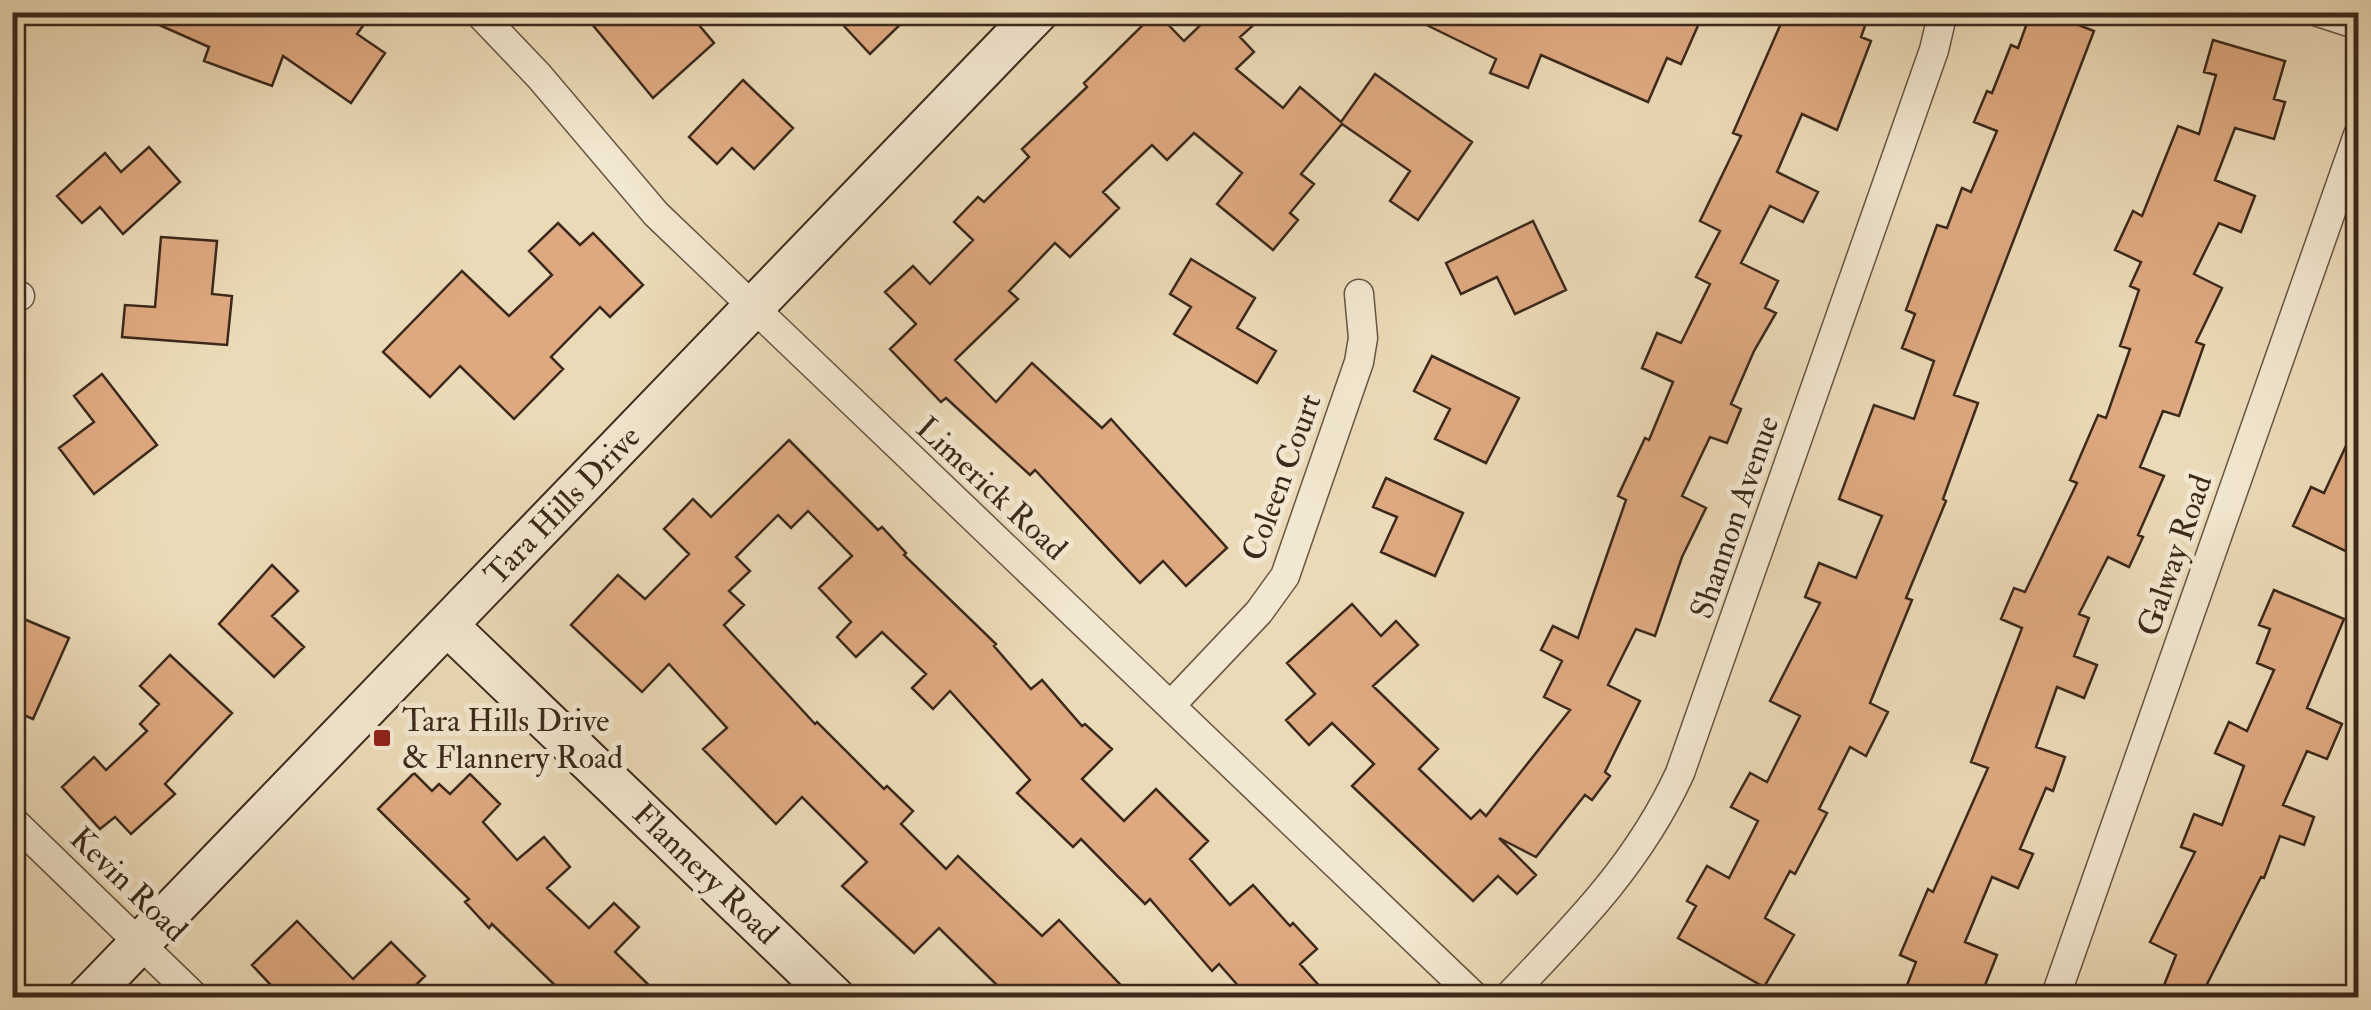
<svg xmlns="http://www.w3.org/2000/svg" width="2371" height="1010" font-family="'IM FELL Double Pica',serif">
  <rect width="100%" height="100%" fill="#ebdab7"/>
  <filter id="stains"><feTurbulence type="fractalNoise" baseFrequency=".002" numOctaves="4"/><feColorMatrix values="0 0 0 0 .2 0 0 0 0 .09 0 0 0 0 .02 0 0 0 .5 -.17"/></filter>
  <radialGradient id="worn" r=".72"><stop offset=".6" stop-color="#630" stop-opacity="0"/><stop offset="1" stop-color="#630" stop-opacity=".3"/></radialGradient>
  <path fill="#dea981" stroke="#3c291b" stroke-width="2.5" d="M130,12H349L365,23L357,34L385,53L351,103L283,56L272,86L204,61L209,47Z
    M582,12H688L714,43L653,98Z
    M831,12H913L870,54Z
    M1156,12L1184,41L1214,12H1268L1240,37L1254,52L1236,69L1283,108L1300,87L1341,122L1375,74L1472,142L1418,220L1390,201L1410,171L1342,124L1301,174L1314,184L1290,213L1298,220L1273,250L1217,204L1242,173L1194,133L1167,160L1152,145L1103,192L1119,208L1070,257L1055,243L1009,291L1018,299L955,360L996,402L1032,363L1102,428L1111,419L1227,548L1186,586L1163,561L1140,583L1035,470L1030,475L946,398L941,402L890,349L916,324L885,292L913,266L930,284L973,240L954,222L978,197L984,202L1029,157L1022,149L1087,87L1084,83Z
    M1400,12H1704L1681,64L1667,58L1648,102L1541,55L1528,88L1490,73L1496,59Z
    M1786,12H1870L1861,37L1871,41L1837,130L1802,114L1777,172L1818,192L1803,222L1770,206L1741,263L1778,281L1765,308L1776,313L1754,351L1731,404L1741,409L1727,443L1710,437L1682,496L1706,508L1682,557L1655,636L1636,629L1608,685L1640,701L1605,772L1610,776L1592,800L1585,795L1536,857L1499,838L1536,875L1517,894L1498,876L1473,901L1352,786L1374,764L1332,723L1309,745L1286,720L1315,694L1287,663L1352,604L1381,636L1396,621L1418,645L1373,686L1438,749L1419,769L1471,819L1480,810L1486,816L1570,710L1544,697L1562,661L1541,650L1553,626L1578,638L1626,500L1618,496L1645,438L1649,440L1673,382L1642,368L1657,333L1681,343L1710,284L1696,277L1720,231L1700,221L1741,136L1733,133Z
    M2031,12H2045L2094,31L1954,395L1978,403L1943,499L1946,501L1906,598L1912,600L1870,703L1888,712L1866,756L1850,747L1819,809L1827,813L1795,874L1790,871L1765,918L1794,935L1764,987L1678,938L1696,906L1687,901L1707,866L1729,878L1758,821L1731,807L1750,773L1767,782L1800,716L1770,701L1820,603L1805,597L1819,563L1856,578L1882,516L1839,499L1874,405L1914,419L1934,361L1902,348L1915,314L1906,310L1937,225L1947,228L1962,188L1971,192L1997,131L1974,122L1987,91L1992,93L2011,45L2018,48Z
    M2213,40L2285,61L2274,99L2285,102L2274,139L2235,128L2215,180L2255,196L2241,232L2219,223L2194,274L2222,288L2196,342L2204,345L2179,416L2163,411L2140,467L2164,476L2138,535L2143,537L2129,567L2108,557L2079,614L2089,618L2074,656L2097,665L2084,698L2057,687L2036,747L2065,757L2053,791L2046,788L2020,849L2033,854L2018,888L1992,877L1965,942L1997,955L1980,998H1902L1916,962L1900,955L1928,889L1933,892L1988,768L1971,762L2022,628L2001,619L2014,588L2025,592L2077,483L2070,480L2098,415L2106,418L2130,349L2120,346L2139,290L2130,286L2141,262L2115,250L2133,211L2142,216L2178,126L2199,134L2216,75L2204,72Z
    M743,80L793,128L754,169L732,148L717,164L689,137Z
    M149,147L180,182L123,234L100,207L82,223L57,196L105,153L121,172Z
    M1533,221L1566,290L1515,314L1497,277L1461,294L1446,263Z
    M558,223L580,245L593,233L643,285L610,317L600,307L551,357L563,369L514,419L460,366L430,397L383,352L462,271L509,316L552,275L529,251Z
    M161,237L217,241L212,294L232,296L227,345L122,337L125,305L155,307Z
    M1191,259L1255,298L1237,328L1276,351L1257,383L1174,334L1191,307L1170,294Z
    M1432,356L1519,398L1486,463L1435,439L1450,409L1414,391Z
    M102,374L157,445L94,494L59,448L94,422L74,396Z
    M2358,420V557L2293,526L2311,487L2324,493Z
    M789,440L878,530L882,527L906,553L904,555L996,644L994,646L1031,689L1042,680L1082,726L1085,724L1112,749L1082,779L1124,821L1156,789L1208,841L1190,859L1230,905L1253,885L1290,926L1293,923L1317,949L1300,964L1330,998H1249L1219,964L1212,971L1150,899L1145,904L1081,839L1073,847L1017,793L1030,780L950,691L933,709L912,688L926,674L882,632L856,657L837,637L851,622L819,588L852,556L808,511L791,528L778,515L736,557L750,571L729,591L744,605L724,625L815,724L817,722L884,789L887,786L913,811L901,824L946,869L958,856L1042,936L1059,920L1133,998H1010L939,928L914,953L842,886L867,862L802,797L776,824L703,749L727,728L669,664L642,692L571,625L618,575L645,599L689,554L664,529L693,499L711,517Z
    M1386,478L1463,513L1435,576L1381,552L1397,517L1373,507Z
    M272,565L298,591L272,616L304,647L274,677L219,624Z
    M2274,590L2344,619L2307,708L2342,724L2327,759L2307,751L2283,805L2314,817L2304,845L2280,836L2264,878L2261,877L2200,998H2159L2176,955L2150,942L2195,852L2181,847L2194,814L2222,825L2244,766L2215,753L2229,722L2247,731L2274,670L2257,663L2270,629L2259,625Z
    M12,614L69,638L33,719L12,710Z
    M170,655L232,713L165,784L175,794L131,834L115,817L100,829L62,787L94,757L106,770L147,731L140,724L159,704L140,686Z
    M414,773L432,791L439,784L450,794L470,774L500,804L483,822L517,860L544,837L570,867L547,888L589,928L614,903L639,927L615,952L662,998H568L492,924L489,928L465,902L469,899L378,809Z
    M297,921L353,979L391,942L425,976L403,998H283L252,965Z"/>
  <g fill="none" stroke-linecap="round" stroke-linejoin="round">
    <defs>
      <path id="street" d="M478,12L539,76L656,214L1476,998
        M2318,12L2358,25
        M12,294L20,296
        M1171,705L1259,612L1285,576L1359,362L1363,338L1359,294
        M12,820L196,998
        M1507,998C1576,926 1638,864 1680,773L1934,50L1943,12
        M2055,998L2358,135"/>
      <path id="secondary" d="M447,625L835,998
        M87,998L1038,12"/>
    </defs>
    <use href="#street" stroke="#685542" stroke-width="31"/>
    <use href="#secondary" stroke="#3c291b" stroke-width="44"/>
    <use href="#street" stroke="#f2e7d0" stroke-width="28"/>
    <use href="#secondary" stroke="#f2e7d0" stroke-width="40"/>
  </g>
  <rect fill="#8f2418" stroke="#f2e7d0" stroke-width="4" x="372" y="728" width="20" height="20" rx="5"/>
  <g text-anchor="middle" stroke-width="10" stroke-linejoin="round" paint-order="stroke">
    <g font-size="32" fill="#3c291b" stroke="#f2e7d0">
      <text transform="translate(1281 477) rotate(-70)" y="11">Coleen Court</text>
      <text transform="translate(992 488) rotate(43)" y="11">Limerick Road</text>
      <text transform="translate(562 505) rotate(-46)" y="11">Tara Hills Drive</text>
      <text transform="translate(1734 517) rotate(-71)" y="11">Shannon Avenue</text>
      <text transform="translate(2174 555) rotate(-71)" y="11">Galway Road</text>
      <text transform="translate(706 873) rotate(44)" y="11">Flannery Road</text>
      <text transform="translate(129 884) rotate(44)" y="11">Kevin Road</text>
    </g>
    <g font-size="32" fill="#3c291b" stroke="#f2e7d0" text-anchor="start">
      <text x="402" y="731">Tara Hills Drive<tspan x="402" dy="37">&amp; Flannery Road</tspan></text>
    </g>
  </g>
  <rect width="2371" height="1010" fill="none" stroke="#ebdab7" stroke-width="50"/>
  <rect x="15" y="15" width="2341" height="980" fill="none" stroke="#3c291b" stroke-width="5"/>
  <rect x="25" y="25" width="2321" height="960" fill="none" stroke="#3c291b" stroke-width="2.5"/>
  <rect width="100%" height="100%" filter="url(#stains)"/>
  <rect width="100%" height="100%" fill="url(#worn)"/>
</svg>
